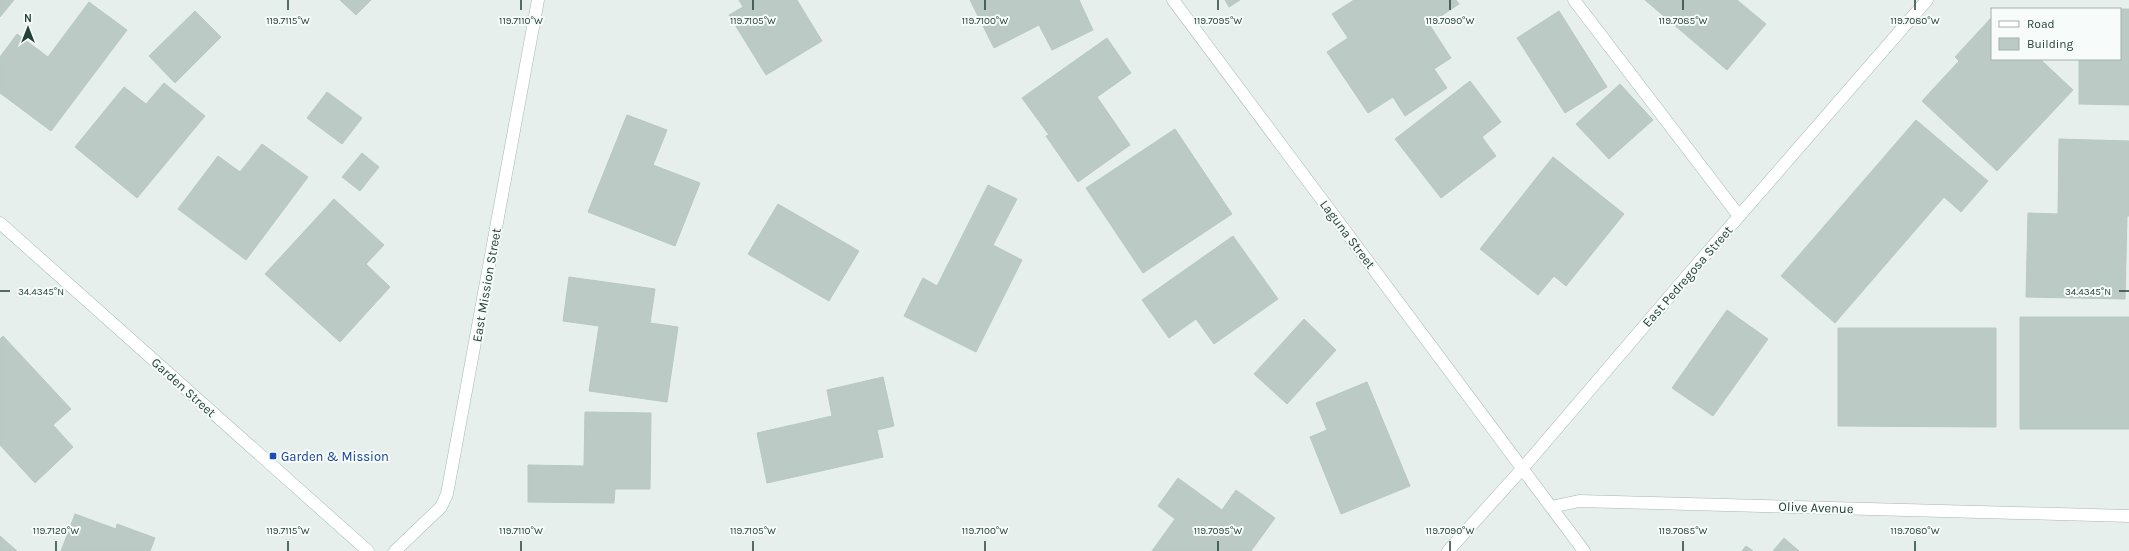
<svg xmlns="http://www.w3.org/2000/svg" width="2129" height="551" font-family="Karla,sans-serif">
  <rect width="100%" height="100%" fill="#e6efeb"/>
  <path fill="#bbcac4" stroke="#b8c9c2" d="M0,0H14L0,17Z
    M340,0H371L356,15Z
    M739,0H797L822,41L766,75L729,15L743,7Z
    M970,0H1079L1093,30L1052,50L1039,25L994,48Z
    M1225,0H1240L1229,7Z
    M1354,0H1456L1459,4L1429,24L1451,58L1434,69L1447,88L1405,116L1393,97L1368,113L1327,52L1348,38L1332,14Z
    M1645,0H1737L1766,24L1727,70Z
    M89,2L127,30L51,131L0,93V57L17,34L48,57Z
    M2120,9H2129V105L2079,104V59H2120Z
    M195,11L221,37L175,83L149,56Z
    M1559,11L1607,87L1565,113L1517,38Z
    M1992,17V59H2040L2073,90L1997,171L1922,101L1959,61L1955,57Z
    M1107,38L1131,73L1097,97L1130,145L1078,182L1046,136L1049,135L1022,98Z
    M1470,81L1501,122L1482,137L1496,156L1441,198L1395,139Z
    M164,83L205,116L137,198L75,147L124,87L146,104Z
    M1620,84L1653,120L1609,159L1576,124Z
    M327,92L362,118L342,144L307,118Z
    M627,115L667,130L653,165L700,183L675,246L588,212Z
    M1916,120L1988,181L1961,212L1944,197L1835,323L1781,276Z
    M1175,129L1232,214L1143,273L1086,188Z
    M2059,139L2129,141V216H2127L2125,299L2026,297L2028,213L2058,214Z
    M262,144L308,177L246,260L178,209L218,156L240,172Z
    M362,153L379,167L360,191L342,177Z
    M1553,157L1624,214L1566,286L1554,276L1538,295L1480,249Z
    M988,185L1017,199L993,245L1022,260L976,352L904,316L923,278L937,286Z
    M334,199L384,245L366,264L390,287L340,342L265,274Z
    M778,204L859,251L829,301L748,254Z
    M1233,236L1278,299L1214,344L1196,319L1169,338L1142,300Z
    M569,277L655,289L650,323L678,327L667,402L589,391L599,326L563,321Z
    M1727,310L1768,339L1713,416L1672,388Z
    M2020,317H2129V429H2020Z
    M1304,319L1336,350L1287,404L1254,374Z
    M1838,328H1996V427L1838,426Z
    M3,336L71,409L53,425L73,447L35,483L0,445V339Z
    M883,377L894,426L877,430L883,457L767,483L757,433L832,416L827,390Z
    M1367,382L1410,486L1341,514L1310,437L1327,430L1316,403Z
    M585,412L651,413L650,489H615L614,503L528,502V465L584,466Z
    M1178,478L1222,510L1236,490L1275,518L1251,551H1152L1175,519L1158,506Z
    M75,514L116,529L117,524L155,538L150,551H61Z
    M0,536L17,551H0Z
    M1784,538L1799,551H1773Z
    M1746,546L1753,551H1742Z"/>
  <g fill="none" stroke-linecap="round" stroke-linejoin="round">
    <defs>
      <path id="lane" d="M1574,0L1739,216"/>
      <path id="street" d="M1173,0L1551,507L1579,501L2129,516
        M1551,507L1584,551
        M1448,551L1522,469L1687,276L1927,0"/>
      <path id="secondary" d="M0,223L368,551
        M395,551L441,507L447,494L538,0"/>
    </defs>
    <use href="#lane" stroke="#a8b8b2" stroke-width="13"/>
    <use href="#street" stroke="#a8b8b2" stroke-width="13"/>
    <use href="#secondary" stroke="#a4bbb3" stroke-width="13"/>
    <use href="#lane" stroke="#fff" stroke-width="12"/>
    <use href="#street" stroke="#fff" stroke-width="12"/>
    <use href="#secondary" stroke="#fff" stroke-width="12"/>
  </g>
  <path fill="none" stroke="#24423a" stroke-width="1.5" d="M288,0V10M521,0V10M753,0V10M985,0V10M1218,0V10M1450,0V10M1683,0V10M1915,0V10M0,291H10M2119,291H2129M56,541V551M288,541V551M521,541V551M753,541V551M985,541V551M1218,541V551M1450,541V551M1683,541V551M1915,541V551"/>
  <rect fill="#1a4fb4" stroke="#f7fbf9" stroke-width="1.5" x="269" y="452" width="8" height="8" rx="2"/>
  <g text-anchor="middle" stroke-width="4" stroke-linejoin="round" paint-order="stroke">
    <g font-size="13" fill="#24423a" stroke="#f7fbf9">
      <text transform="translate(1348 234) rotate(53)" y="5">Laguna Street</text>
      <text transform="translate(1687 276) rotate(-49)" y="5">East Pedregosa Street</text>
      <text transform="translate(486 285) rotate(-80)" y="5">East Mission Street</text>
      <text transform="translate(184 387) rotate(42)" y="5">Garden Street</text>
      <text transform="translate(1816 507) rotate(2)" y="5">Olive Avenue</text>
    </g>
    <g font-size="13" fill="#164399" stroke="#f7fbf9" text-anchor="start">
      <text x="281" y="461">Garden &amp; Mission</text>
    </g>
  </g>
  <g font-size="10" text-anchor="middle" fill="#24423a" stroke="#f7fbf9" stroke-width="4" stroke-linejoin="round" paint-order="stroke">
    <text x="288" y="24">119.7115°W</text>
    <text x="521" y="24">119.7110°W</text>
    <text x="753" y="24">119.7105°W</text>
    <text x="985" y="24">119.7100°W</text>
    <text x="1218" y="24">119.7095°W</text>
    <text x="1450" y="24">119.7090°W</text>
    <text x="1683" y="24">119.7085°W</text>
    <text x="1915" y="24">119.7080°W</text>
    <text x="41" y="295">34.4345°N</text>
    <text x="2088" y="295">34.4345°N</text>
    <text x="56" y="534">119.7120°W</text>
    <text x="288" y="534">119.7115°W</text>
    <text x="521" y="534">119.7110°W</text>
    <text x="753" y="534">119.7105°W</text>
    <text x="985" y="534">119.7100°W</text>
    <text x="1218" y="534">119.7095°W</text>
    <text x="1450" y="534">119.7090°W</text>
    <text x="1683" y="534">119.7085°W</text>
    <text x="1915" y="534">119.7080°W</text>
  </g>
  <rect x="1991" y="8" width="130" height="52" fill="#f7fbf9" stroke="#a3b1ad"/>
  <rect x="1999" y="21" width="20" height="6" fill="#ffffff" stroke="#a3b1ad"/>
  <text x="2027" y="28" font-size="12" fill="#24423a">Road</text>
  <rect x="1999" y="38" width="20" height="12" fill="#bbcac4" stroke="#a3b1ad"/>
  <text x="2027" y="48" font-size="12" fill="#24423a">Building</text>
  <g transform="translate(28 28)" stroke="#f7fbf9" stroke-width="3" paint-order="stroke">
  <path d="M0-3L7 15L0 10L-7 15Z" fill="#24423a"/>
  <text y="-6" font-size="11" font-weight="bold" text-anchor="middle" fill="#24423a">N</text>
  </g>
</svg>
